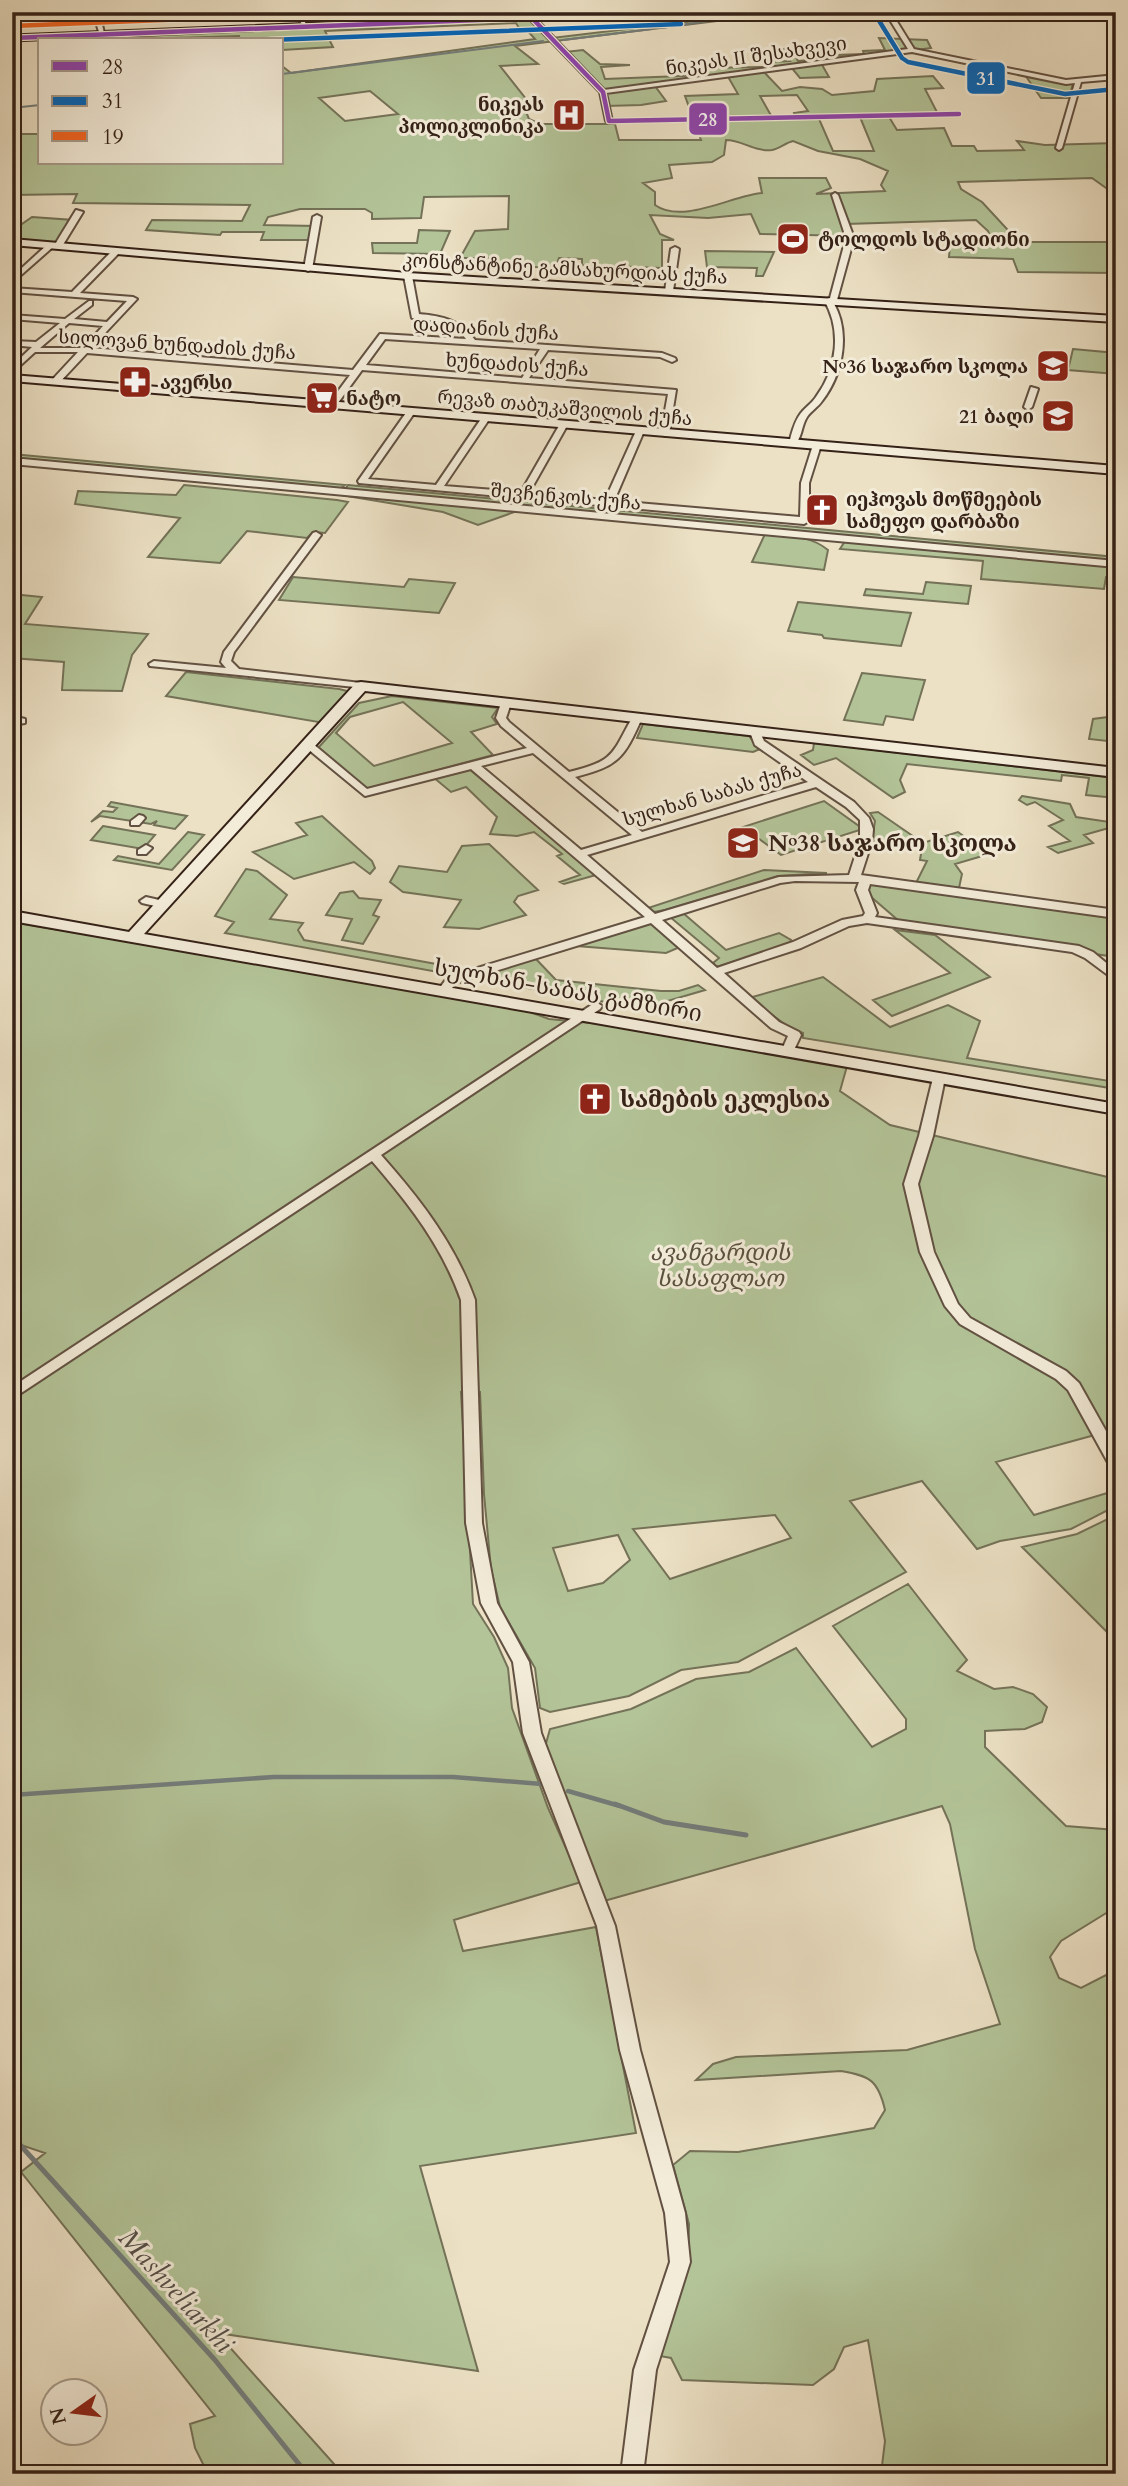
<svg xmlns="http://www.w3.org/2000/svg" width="1128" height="2486" font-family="Cardo,'Noto Serif Georgian',serif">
  <rect width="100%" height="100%" fill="#ece1c5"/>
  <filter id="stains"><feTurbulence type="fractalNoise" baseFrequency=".00286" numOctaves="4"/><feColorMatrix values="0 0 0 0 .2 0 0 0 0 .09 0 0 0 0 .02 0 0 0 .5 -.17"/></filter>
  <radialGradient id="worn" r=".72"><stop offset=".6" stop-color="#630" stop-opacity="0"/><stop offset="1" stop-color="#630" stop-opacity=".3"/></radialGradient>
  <path fill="#b3c498" stroke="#747258" stroke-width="2" fill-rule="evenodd" d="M735,12H794L774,13L777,18L725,20L515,46L538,64L500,66L530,104L524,107L529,119L540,124H615L619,140H701L685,96L738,94L727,75L655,86L666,101L641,105L606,106L603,92L565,52L583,50L600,64L630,65L601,67L605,79L706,75L703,68L769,67L768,62L790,61L782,49L795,48L798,54H794L798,61L811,60L809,56L864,54L863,51L885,50L879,38L927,40L931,48L821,63L829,77L800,78L791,67L763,71L782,91L800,87L822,89L832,95L874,91L877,79L933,76L943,88L925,89L938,114L889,117L897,130L944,128L952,146H974L977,151L1024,150L1017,141L1045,145L1116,143V195L1092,178L958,182L961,189L982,202L1019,242H1116V273L1018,272L1013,259L949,257L950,245L994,246L988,231L976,220L846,224L850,236L760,234L751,214L708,218L650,215L660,234L674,240H662V268L582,265V259L559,258L555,268L494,265V258H460L475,231L508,229L509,196L424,197L421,218L372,219V213L365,209H300L268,217L264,225L316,226L313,240H261L264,232H222L220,235L146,230L152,220L242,221L250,205L73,203L77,194L12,195V134H40V163H282V66L291,73L535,39L525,28H519L516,23L325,31L333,47L282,50V40H240L239,36L106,40V34L534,19L552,38L737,16ZM370,91L398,114L345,121L319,98ZM797,95L808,111L794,113L796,119H773L760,96ZM860,117L874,151H833L819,119ZM726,140C742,140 755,152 772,150C779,149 785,143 793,141L818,151L860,159L888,171L881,185L885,191L816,194L831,188L826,178H759L762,193C733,195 683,225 655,205V192L643,183L672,178L669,165L712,162L724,155Z
    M1025,75L1073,84L1069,98H1041Z
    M32,217L73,220L60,243L12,242V231Z
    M419,230L450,231L440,254L373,253L372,243H417Z
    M705,251L774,252L763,276H756L757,268L707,267Z
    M1073,349L1116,353V374L1068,370Z
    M12,454L345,485L340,489L12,458Z
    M184,485L337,500L348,502L325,533L313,532L307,538L247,531L220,563L148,557L180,518L75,504L78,491L176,495Z
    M348,485L1116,557V564L520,510L478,525L443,512L341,495Z
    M765,534C788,536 810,535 828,550L824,570L752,562Z
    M845,541L1116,566V578L1106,577L1104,589L981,579L983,561L840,549Z
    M293,577L404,587L409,579L455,583L439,613L279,600Z
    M926,582L971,586L968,604L864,595L866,589L923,594Z
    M12,594L42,597L25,624L148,634L132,655L122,691L62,690L64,662L12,658Z
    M798,602L911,613L901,646L824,638L822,635L788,631Z
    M186,672L339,689L347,691L345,697L324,723L166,696Z
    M862,673L925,680L913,720L886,716L883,725L844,720Z
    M392,696L498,708L492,717L497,724L471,732L493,755L367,789L318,748L359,703ZM403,702L452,743L374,766L336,733L350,717Z
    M1116,716V742L1089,739L1093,719Z
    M643,724L749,736L760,749L753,752L637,738Z
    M814,743L1116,778V798L1086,795L1089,778L1062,775L1061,781L907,764L900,780L905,792L893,798L836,758L814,765L801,755L813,750Z
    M468,768L596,875L564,884L560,882L580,875L557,856L562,854L534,832L517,836L490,834L497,817L466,787L451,792L433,777Z
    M1022,796L1070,804L1076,817L1109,822L1111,818L1116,819V826L1084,835L1093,843L1058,853L1048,847L1070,841L1049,826L1063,820L1035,802L1027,805L1019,800Z
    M824,801L863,829L781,855L743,827Z
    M111,802L187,816L175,829L154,825L157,821L151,824L100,816L91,822L103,811L113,812L117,808L108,806Z
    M878,812L923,843L958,832L989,854L955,864L962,874L959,888L916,883L927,861L920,860L922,848L872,841L875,821L870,813Z
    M322,816L372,861L375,868L370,874L354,862L294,879L253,852L307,835L296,823Z
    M103,826L155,835L143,849L91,840Z
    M188,832L204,835L172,870L114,860L118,856L159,864Z
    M489,844L538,890L518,896L514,902L526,915L479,929L444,927L461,900L403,892L390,882L399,866L447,872L462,846Z
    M246,869L257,871L287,895L270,919L303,923L298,930L304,940L464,969L454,975L225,933L234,922L215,916Z
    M764,870L827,873L778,876L665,910L654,912L648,908Z
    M869,882L1116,915V957L906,927L870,896L867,891Z
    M353,891L359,898L381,900L373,915L379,917L363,944L342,940L352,919L326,915L340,893Z
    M683,913L726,950L779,933L791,940L789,944L717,967L713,963L719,958L670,917Z
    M12,922L516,1007L549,1019L612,1025L847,1066L840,1091L890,1125L1116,1179L1110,1217L1116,1218V1449L1106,1432L996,1462L1034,1515L1114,1491L1116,1482V1503L1112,1508L1071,1529L1000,1541L977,1549L922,1481L850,1501L906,1572L738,1662L681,1670L629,1696L550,1712L540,1708L535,1668L500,1607L491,1569L484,1494L480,1392H461L473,1604L494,1637L508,1668L512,1708L548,1808L581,1882L454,1920L463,1951L596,1927L636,2133L420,2166L478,2371L217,2333L343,2474H208L195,2448L190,2424L215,2416L21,2172L45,2153L12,2142ZM775,1515L791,1538L670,1579L633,1529ZM618,1535L630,1560L603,1583L568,1591L553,1548Z
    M650,923L680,947L666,953L576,946Z
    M895,930L935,935L990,977L892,1016L873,1000L950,973Z
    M535,958L556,980L661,991H679L698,985L705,990L664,1002L661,1012L472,978Z
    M823,977L890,1027L948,1005L980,1021L967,1058L1116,1082V1089L803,1038V1033L790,1028L749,998Z
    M1116,1515V1641L1022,1547L1077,1534Z
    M908,1584L967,1660L957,1671L994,1689L1013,1687L1033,1694L1047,1707L1042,1722L1025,1729L985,1731V1747L1066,1826L1116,1830V1907L1061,1941L1050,1957L1059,1978L1081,1988L1116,1970V2474H881L885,2441L868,2340L844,2347L834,2369L813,2385L682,2380L671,2358L660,2356L688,2264L689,2224L673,2165L690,2151L738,2152L874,2128L885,2110C878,2080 870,2076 841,2071L696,2080L713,2064L736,2057L907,2050L1000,2024L975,1949L950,1824L942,1806L604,1901L545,1747L550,1729L631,1709L696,1679L749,1672L796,1648L872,1747L906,1729V1719L833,1626Z"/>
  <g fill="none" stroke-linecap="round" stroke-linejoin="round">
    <path stroke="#737d7c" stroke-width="2" d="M660,28L743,16L739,12
      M563,40L652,29
      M282,74L543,41
      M12,108L40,105"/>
    <path stroke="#737d7c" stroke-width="4.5" d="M568,1791L620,1806
      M12,1795L274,1777H453L542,1784"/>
    <path stroke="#737d7c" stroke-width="5" d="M615,1804L664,1822L746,1835
      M12,2136L215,2360L307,2474"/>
    <defs>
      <path id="street" d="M93,12H99L104,33L99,32Z
        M293,12H299L306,24H302Z
        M885,12H891L914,49L1066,80L1116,75V79L1081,82L1062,148L1059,150L1056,148L1075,83L1066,84L912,52L606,93L612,121L609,123L606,121L600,92L529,18L534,17L604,90L908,49Z
        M1103,12H1110L1116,18V23Z
        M835,193L838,195L854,238L837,300L833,302C851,332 843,374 822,401C818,407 811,411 807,417C801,426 802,440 793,446L789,443C792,433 794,422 801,413C806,407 812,403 816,397C837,369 842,330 824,300L830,298L846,238L832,195Z
        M76,210L83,212L61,248L54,246L12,283V277L48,244L54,246Z
        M317,215L321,217L312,269L308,271L304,269L313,217Z
        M675,247L679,249L673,291L669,293L665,291L671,249Z
        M113,250L120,252L80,293L133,297L137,299L91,348L353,370L380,334L466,339C452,321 434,321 412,318L404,276L408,274L412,276L419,314C442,316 461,320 475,340L662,353L675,358L676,360L672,362L660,357L548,350L529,378L676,390L669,433L665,436L661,433L668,394L362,370L335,407L332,408L328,405L350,375L87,353L58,384H52V380L78,352H35L12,373V366L32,347L12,345V341L36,342L60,323L12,319V315L65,319L89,301H92V305L74,319L107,322L127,301L12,292V288L72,292ZM69,323L103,326L83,348H40ZM385,339L540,349L522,378L366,365Z
        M1031,387L1038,389L1032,407L1028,410L1024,407Z
        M408,410L415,412L368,479L436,485L483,416L486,415L490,418L444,486L521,492L560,424L564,421L568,424L529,493L605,500L636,431L640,428L644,431L614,501L800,517L801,483L813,445L817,442L821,445L809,483V521L804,524L359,483L358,481Z
        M12,458L1116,561V567L12,464Z
        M316,532L321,535L234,652L231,661L239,669L361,683L366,686L365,688L150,666L149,664L154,661L226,668L221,662L224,652L313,533Z
        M506,700L511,703L506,718L509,722L569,772C615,761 612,754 633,716H641L642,718C624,758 619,766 575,777L642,832L808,782L755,745L750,732L755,729L759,730L764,741L854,802L869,818L873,829L872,841L861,875L1116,910V918L870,884L868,890L877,913L875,917L1079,946L1093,952L1116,971V981L1085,958L1072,952L867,923L849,926L801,948L724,973L779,1022L799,1032L801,1035L793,1052L787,1056L781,1052L788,1036L771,1028L651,923L456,983L448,993H440L438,990L448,977L645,917L471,769L365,796L303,745L304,743H312L367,789L527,748L501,726L496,718L501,703ZM533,753L632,835L581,850L481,766ZM816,787L846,807L860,820V841L849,875L779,877L655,914L587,855ZM795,881L859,882L856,890L865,913L863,916L842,920L793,942L717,968L662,920L780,883Z
        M21,718L25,719V723L12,725V719Z
        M139,815L143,816L145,818L139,825H131V821Z
        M146,845L152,848L146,854H138V850Z
        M146,897L168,902L170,904L164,908L142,903L140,901Z
        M596,1002L602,1006L600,1009L381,1155C420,1199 455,1244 475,1300L482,1523L497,1603L529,1662L541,1733L615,1926L640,2050L685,2213L690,2262L656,2370L643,2474H621L634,2370L670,2262L665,2213L620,2050L597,1926L523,1733L513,1662L481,1603L466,1523L461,1300C442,1246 409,1204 372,1161L12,1399V1387Z
        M939,1074L945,1078L933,1136L918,1184L934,1252L958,1304L970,1318L1066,1371L1079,1383L1116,1449V1469L1111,1468L1068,1390L1056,1379L960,1324L945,1306L920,1252L904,1184L919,1136L933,1078Z"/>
      <path id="secondary" d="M12,239L408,273L1116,316V322L408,279L12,245Z
        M12,375L1116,466V474L12,381Z
        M361,682L1116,768V777L365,691L144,934L1116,1104V1114L12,921V911L129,932L356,683Z"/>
      <path id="primary" d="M602,12H685L12,41V35Z"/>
    </defs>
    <use href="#street" stroke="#625142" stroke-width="4"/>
    <use href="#secondary" stroke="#342117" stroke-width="4"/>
    <use href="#primary" stroke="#342117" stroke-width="3"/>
    <use href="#street" fill="#f3ecd9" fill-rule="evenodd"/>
    <use href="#secondary" fill="#f3ecd9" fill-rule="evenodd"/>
    <use href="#primary" fill="#ece1c5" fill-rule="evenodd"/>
    <defs>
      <path id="bus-1" d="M506,16L596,12
        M12,38L532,18L603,92L609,121L959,114"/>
      <path id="bus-2" d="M878,19L902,58L908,62L1065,94L1116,89
        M270,40L681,24"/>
      <path id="bus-3" d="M12,26L359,12"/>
    </defs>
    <use href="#bus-1" stroke="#f3ecd9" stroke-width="7"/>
    <use href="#bus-2" stroke="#f3ecd9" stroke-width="7"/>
    <use href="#bus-3" stroke="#f3ecd9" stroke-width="7"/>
    <use href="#bus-1" stroke="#8e44ad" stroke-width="4.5"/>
    <use href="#bus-2" stroke="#0065bd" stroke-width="4.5"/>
    <use href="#bus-3" stroke="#f26522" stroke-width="4.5"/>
  </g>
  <defs>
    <symbol id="hospital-square" viewBox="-11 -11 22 22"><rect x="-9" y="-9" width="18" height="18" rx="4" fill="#8f2418" stroke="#f3ecd9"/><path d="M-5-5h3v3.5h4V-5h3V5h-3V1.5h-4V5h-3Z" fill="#fff"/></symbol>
    <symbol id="stadium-square" viewBox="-11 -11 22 22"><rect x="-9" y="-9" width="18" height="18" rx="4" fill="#8f2418" stroke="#f3ecd9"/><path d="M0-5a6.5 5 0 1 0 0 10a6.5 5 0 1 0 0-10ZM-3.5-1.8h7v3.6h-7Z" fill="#fff"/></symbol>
    <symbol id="school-square" viewBox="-11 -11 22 22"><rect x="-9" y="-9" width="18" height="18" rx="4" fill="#8f2418" stroke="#f3ecd9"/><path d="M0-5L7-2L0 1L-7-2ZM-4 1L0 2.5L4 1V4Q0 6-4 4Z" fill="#fff"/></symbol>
    <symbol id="pharmacy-square" viewBox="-11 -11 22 22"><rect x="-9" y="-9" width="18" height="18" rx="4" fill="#8f2418" stroke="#f3ecd9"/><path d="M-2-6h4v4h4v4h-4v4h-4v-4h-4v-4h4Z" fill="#fff"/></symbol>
    <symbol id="supermarket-square" viewBox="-11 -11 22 22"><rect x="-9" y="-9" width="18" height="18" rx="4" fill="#8f2418" stroke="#f3ecd9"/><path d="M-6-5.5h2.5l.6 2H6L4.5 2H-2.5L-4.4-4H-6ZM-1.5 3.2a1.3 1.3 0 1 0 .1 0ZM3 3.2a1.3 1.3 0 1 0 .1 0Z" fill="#fff"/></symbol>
    <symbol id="church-square" viewBox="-11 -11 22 22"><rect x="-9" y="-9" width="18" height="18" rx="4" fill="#8f2418" stroke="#f3ecd9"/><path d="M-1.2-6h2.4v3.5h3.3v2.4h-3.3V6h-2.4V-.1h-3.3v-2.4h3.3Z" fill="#fff"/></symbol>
  </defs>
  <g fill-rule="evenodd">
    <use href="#hospital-square" x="550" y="96" width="38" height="38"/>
    <use href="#stadium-square" x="774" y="220" width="38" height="38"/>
    <use href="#school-square" x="1034" y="347" width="38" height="38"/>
    <use href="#pharmacy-square" x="116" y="363" width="38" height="38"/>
    <use href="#supermarket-square" x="303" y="379" width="38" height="38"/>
    <use href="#school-square" x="1039" y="397" width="38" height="38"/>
    <use href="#church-square" x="803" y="491" width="38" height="38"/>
    <use href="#school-square" x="724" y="824" width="38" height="38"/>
    <use href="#church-square" x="576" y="1080" width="38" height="38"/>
  </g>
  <g text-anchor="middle" stroke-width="6" stroke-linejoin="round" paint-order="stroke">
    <g font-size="19" fill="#342117" stroke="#f3ecd9">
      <text transform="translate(756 55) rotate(-8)" y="7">ნიკეას II შესახვევი</text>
      <text transform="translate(565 268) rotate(3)" y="7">კონსტანტინე გამსახურდიას ქუჩა</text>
      <text transform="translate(486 328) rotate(4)" y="7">დადიანის ქუჩა</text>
      <text transform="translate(177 344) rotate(4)" y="7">სილოვან ხუნდაძის ქუჩა</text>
      <text transform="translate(517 364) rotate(4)" y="7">ხუნდაძის ქუჩა</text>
      <text transform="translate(565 407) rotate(5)" y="7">რევაზ თაბუკაშვილის ქუჩა</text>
      <text transform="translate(566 496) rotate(5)" y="7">შევჩენკოს ქუჩა</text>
      <text transform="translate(712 794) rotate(-16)" y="7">სულხან საბას ქუჩა</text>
    </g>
    <g font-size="19" font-weight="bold" fill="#342117" stroke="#f3ecd9" text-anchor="start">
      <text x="544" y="111" text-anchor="end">ნიკეას<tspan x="544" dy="22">პოლიკლინიკა</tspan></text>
      <text x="818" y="246">ტოლდოს სტადიონი</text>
      <text x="1028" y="373" text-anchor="end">№36 საჯარო სკოლა</text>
      <text x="160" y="389">ავერსი</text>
      <text x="346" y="405">ნატო</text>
      <text x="1034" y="423" text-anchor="end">21 ბაღი</text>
      <text x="846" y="506">იეჰოვას მოწმეების<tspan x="846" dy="22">სამეფო დარბაზი</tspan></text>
    </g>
    <g font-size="23" font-weight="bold" fill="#342117" stroke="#f3ecd9" text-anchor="start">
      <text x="768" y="851">№38 საჯარო სკოლა</text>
      <text x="620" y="1107">სამების ეკლესია</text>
    </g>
    <g font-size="23" fill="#342117" stroke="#f3ecd9">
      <text transform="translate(568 990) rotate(10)" y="8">სულხან-საბას გამზირი</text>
    </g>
    <g font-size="23" font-style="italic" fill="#5a523e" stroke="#f3ecd9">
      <text x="720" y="1260">ავანგარდის<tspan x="720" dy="26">სასაფლაო</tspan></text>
    </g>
    <g font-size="28" font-style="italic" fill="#544f49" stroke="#f3ecd9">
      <text transform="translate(177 2290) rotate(48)" y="10">Mashveliarkhi</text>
    </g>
  </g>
  <g stroke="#f3ecd9" stroke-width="2.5">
    <rect x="966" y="61" width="40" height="34" rx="7" fill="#0065bd"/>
    <rect x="688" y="102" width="40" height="34" rx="7" fill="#8e44ad"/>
  </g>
  <g font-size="19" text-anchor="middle" font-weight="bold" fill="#fff">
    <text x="986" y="85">31</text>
    <text x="708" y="126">28</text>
  </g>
  <rect width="1128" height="2486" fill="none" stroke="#ece1c5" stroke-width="42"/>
  <rect x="14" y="14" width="1100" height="2458" fill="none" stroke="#342117" stroke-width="3.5"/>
  <rect x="21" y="21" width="1086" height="2444" fill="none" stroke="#342117" stroke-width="2"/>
  <rect x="38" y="38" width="245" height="126" fill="#f3ecd9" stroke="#a79b8b" stroke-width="2"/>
  <rect x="52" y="61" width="35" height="10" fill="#8e44ad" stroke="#a79b8b" stroke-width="2"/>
  <text x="102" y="74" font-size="21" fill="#342117">28</text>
  <rect x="52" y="96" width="35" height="10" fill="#0065bd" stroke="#a79b8b" stroke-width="2"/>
  <text x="102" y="108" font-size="21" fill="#342117">31</text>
  <rect x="52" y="131" width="35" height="10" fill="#f26522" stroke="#a79b8b" stroke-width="2"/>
  <text x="102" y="144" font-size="21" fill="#342117">19</text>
  <g transform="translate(74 2412) rotate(256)"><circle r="33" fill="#f3ecd9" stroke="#a79b8b" stroke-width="2"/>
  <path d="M0-5L12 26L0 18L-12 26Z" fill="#8f2418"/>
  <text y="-10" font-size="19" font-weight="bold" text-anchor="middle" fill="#342117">N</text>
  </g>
  <rect width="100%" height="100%" filter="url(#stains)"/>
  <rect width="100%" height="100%" fill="url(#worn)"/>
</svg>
